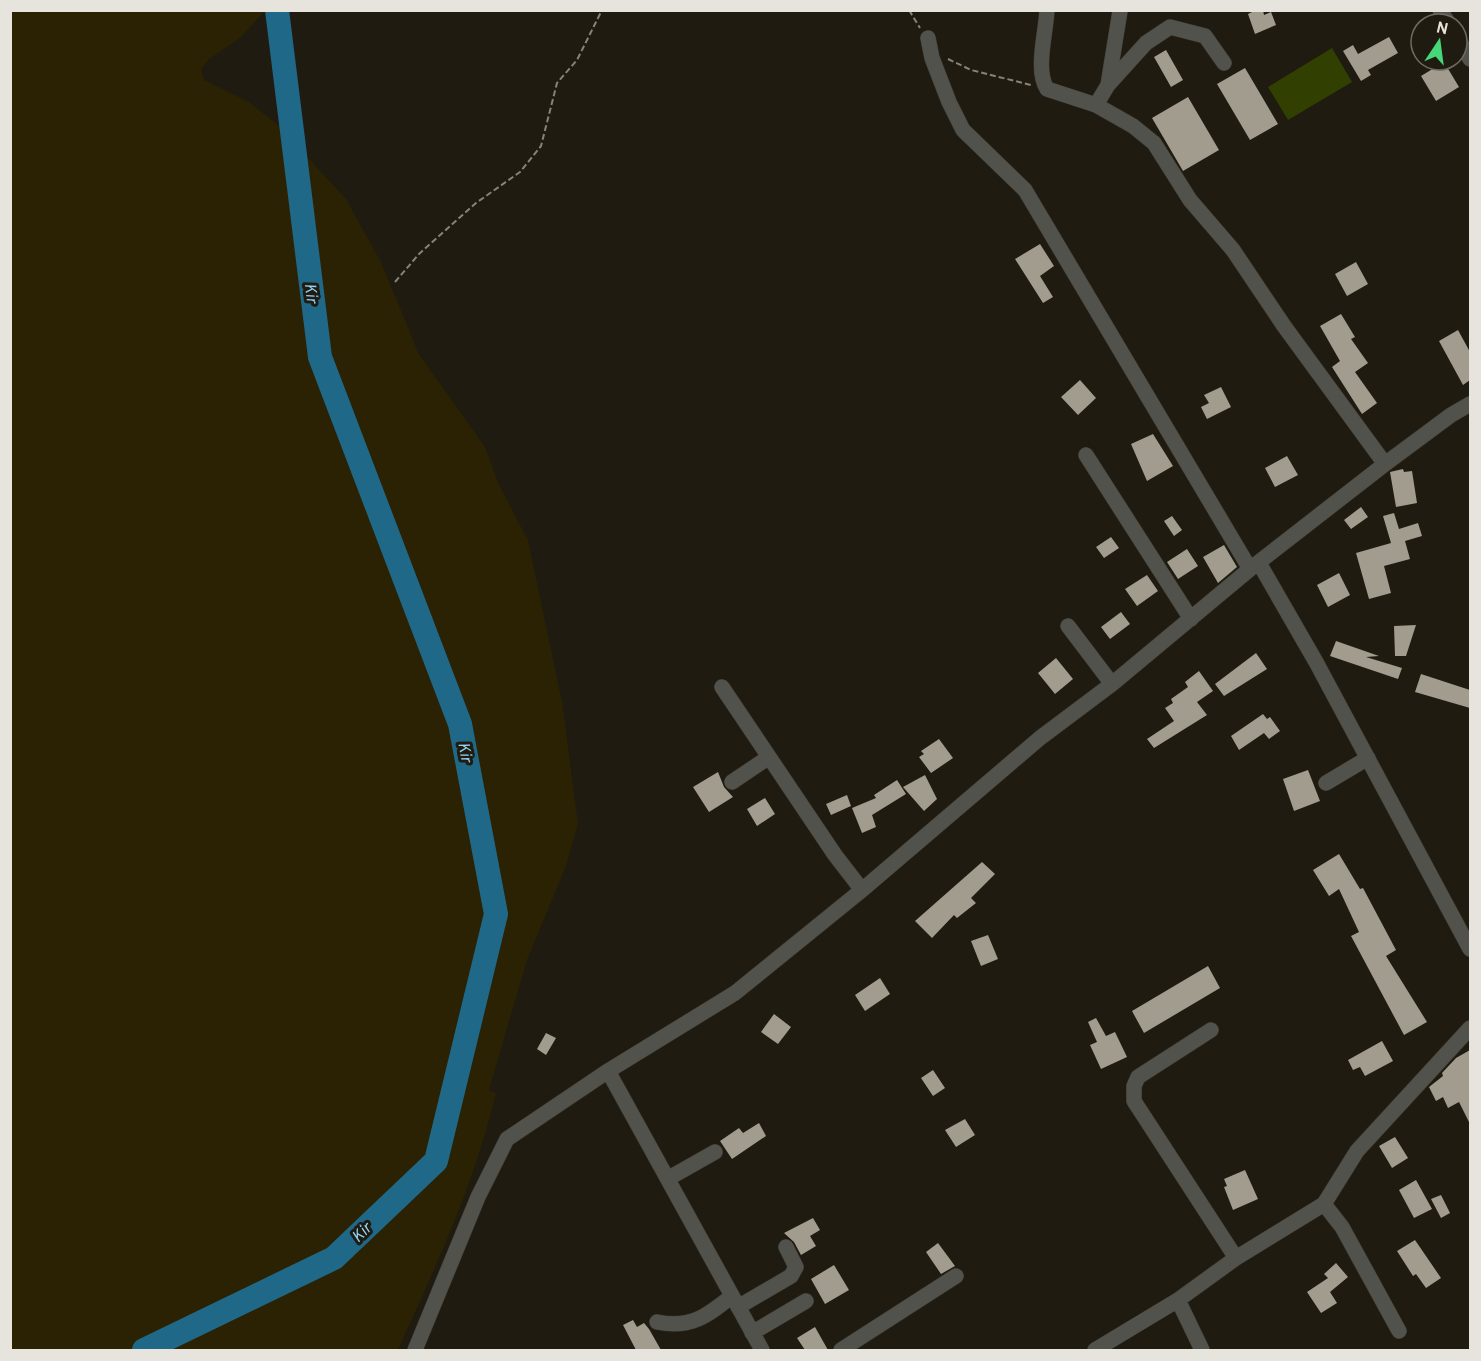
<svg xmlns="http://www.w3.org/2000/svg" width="1481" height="1361" font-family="Overpass,sans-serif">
  <rect width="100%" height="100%" fill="#1f1b10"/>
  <path fill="#314000" d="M1332,48L1352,82L1288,120L1268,87Z"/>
  <path fill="#2a2202" d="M10,11H265L240,38L209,59L201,69L204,80L249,102L277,124L346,199L380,260L419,354L485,447L499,485L528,540L563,707L578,824L566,866L527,960L489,1090L496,1093C475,1183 436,1266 398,1350H11Z"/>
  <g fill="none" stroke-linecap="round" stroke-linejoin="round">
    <path stroke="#206888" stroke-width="24" d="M144,1350L334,1258L436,1161L496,914L460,724L320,357L277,10"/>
  </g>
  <path fill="#a19c8e" d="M1256,10H1263L1264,15L1271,12L1276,25L1255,34L1248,14Z
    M1389,37L1398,53L1368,70L1371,75L1361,81L1343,51L1353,45L1358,54Z
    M1166,50L1183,80L1171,87L1154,57Z
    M1444,62L1459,87L1436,101L1421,76Z
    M1245,68L1278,124L1250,140L1217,84Z
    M1188,97L1219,150L1183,171L1152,118Z
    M1040,244L1054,266L1040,276L1053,297L1043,303L1015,259Z
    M1356,262L1368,284L1347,296L1335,274Z
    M1341,314L1355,337L1351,339L1368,363L1355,372L1377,403L1362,414L1332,367L1340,361L1320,326Z
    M1458,330L1470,352V380L1463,385L1439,341Z
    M1080,380L1096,398L1078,415L1061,397Z
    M1221,387L1231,407L1207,419L1201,407L1209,403L1204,395Z
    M1153,434L1173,466L1147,481L1131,444Z
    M1287,456L1298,475L1275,487L1265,468Z
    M1403,469L1404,472L1412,471L1417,503L1396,507L1390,472Z
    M1361,507L1368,517L1351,529L1344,520Z
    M1394,513L1399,529L1418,523L1422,536L1405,541L1410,559L1384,566L1391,593L1369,599L1356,553L1391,543L1383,516Z
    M1172,516L1182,530L1174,536L1164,521Z
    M1111,537L1119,548L1104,558L1096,547Z
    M1224,545L1237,567L1218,583L1203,557Z
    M1187,549L1198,566L1178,579L1167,562Z
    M1339,573L1350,595L1328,607L1317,585Z
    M1147,575L1158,591L1137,606L1125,589Z
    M1121,612L1130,624L1110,639L1101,627Z
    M1416,625L1406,656H1395L1394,626Z
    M1336,641L1379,656L1366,657L1402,668L1398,679L1330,656Z
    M1256,653L1267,669L1224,696L1215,684Z
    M1056,658L1073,679L1055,694L1038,673Z
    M1199,671L1213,691L1197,702L1207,715L1154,748L1147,739L1174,721L1165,708L1173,703L1171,699L1188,687L1185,682Z
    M1421,674L1470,690V708L1415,692Z
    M1263,714L1267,719L1270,717L1280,731L1269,739L1264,733L1239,750L1231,736Z
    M939,739L953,758L931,773L919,757L924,754L921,751Z
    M1308,770L1320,801L1294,811L1283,779Z
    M718,772L724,787L733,797L709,812L693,787Z
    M925,775L937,799L924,811L903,787Z
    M897,780L906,794L872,815L876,827L862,833L852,808L876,798L874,795Z
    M847,795L851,806L831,815L826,804Z
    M765,798L775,814L757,826L747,809Z
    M1339,854L1360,889L1363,888L1396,950L1386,956L1427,1022L1404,1035L1351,936L1359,932L1339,889L1329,896L1313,870Z
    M982,862L995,874L971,898L976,903L957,918L954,915L932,938L915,921Z
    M988,935L998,959L981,966L971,941Z
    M1208,966L1220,988L1144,1033L1132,1011Z
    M880,978L890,994L865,1011L855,995Z
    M774,1014L791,1027L778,1044L761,1032Z
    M1096,1018L1106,1036L1115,1032L1127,1057L1101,1069L1090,1045L1097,1042L1088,1022Z
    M546,1033L556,1038L546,1055L537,1049Z
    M1382,1041L1393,1061L1365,1076L1360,1067L1353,1070L1348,1060Z
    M1470,1050V1124L1459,1102L1448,1108L1443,1097L1436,1101L1429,1087L1443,1076L1442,1073L1456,1058Z
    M933,1070L945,1088L933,1096L921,1078Z
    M965,1119L975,1135L956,1147L945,1130Z
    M759,1123L766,1136L732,1159L720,1141L739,1128L743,1133Z
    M1395,1137L1408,1158L1392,1168L1379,1146Z
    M1245,1170L1258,1199L1233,1210L1224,1187L1227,1186L1224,1179Z
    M1416,1180L1432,1209L1414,1218L1399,1190Z
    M1441,1195L1450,1213L1441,1218L1431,1199Z
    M813,1218L820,1230L810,1236L816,1246L801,1255L794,1242L784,1233Z
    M1415,1240L1441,1278L1426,1288L1416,1274L1413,1276L1397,1251Z
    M938,1243L955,1266L941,1274L926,1252Z
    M1336,1263L1348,1277L1330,1292L1337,1303L1321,1313L1307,1292L1328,1278L1324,1274Z
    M834,1265L849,1290L825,1304L811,1279Z
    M633,1320L637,1327L644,1323L649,1329L661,1350H636L623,1325Z
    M815,1327L824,1343L828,1350H805L797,1338Z"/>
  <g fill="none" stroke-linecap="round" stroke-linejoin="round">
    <defs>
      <path id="minor" d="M1047,10C1046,33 1035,70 1047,89L1096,105L1133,126L1154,143L1190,200L1233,250L1284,326L1385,464
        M1440,10L1449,24
        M1457,37L1470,59
        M928,38L932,58L949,102L963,130L1025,190L1250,569
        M1108,85L1146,43L1170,27L1205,36L1224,63
        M1096,105L1108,85L1120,11
        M1086,455L1191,619
        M1259,563L1316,662L1470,949
        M1068,626L1112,684
        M722,687L835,855L862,890
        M732,782L769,757
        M1326,783L1368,758
        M1211,1030L1138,1077L1134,1086V1101L1236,1258
        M608,1071L762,1350
        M669,1178L715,1152
        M1178,1300L1202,1350
        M738,1307L791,1276L796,1267L786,1247
        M657,1322C691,1329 707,1316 732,1296
        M1399,1331L1342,1227L1324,1204L1357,1151L1470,1028
        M752,1333L806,1301
        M415,1350L478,1197L507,1139L608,1071L735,993L862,890L1040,738L1112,684L1250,569L1385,464L1451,415L1470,404
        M841,1350L956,1276
        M1095,1350L1178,1300L1236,1258L1324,1204"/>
    </defs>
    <use href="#minor" stroke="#3b372d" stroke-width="16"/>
    <path stroke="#87837a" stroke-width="2" stroke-dasharray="6 3" stroke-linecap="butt" d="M909,10L920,28
      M948,59L971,70L1031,85
      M395,282L419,254L476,203L520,172L541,146L557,83L577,60L602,10"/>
    <use href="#minor" stroke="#52524c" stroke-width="15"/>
  </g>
  <g text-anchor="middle" stroke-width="6" stroke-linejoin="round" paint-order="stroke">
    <g font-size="16" font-style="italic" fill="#91d3f5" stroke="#1f1b10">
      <text transform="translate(312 293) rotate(83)" y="6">Kir</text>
      <text transform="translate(466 752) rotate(79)" y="6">Kir</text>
      <text transform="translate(361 1232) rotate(-44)" y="6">Kir</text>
    </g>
  </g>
  <rect width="1481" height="1361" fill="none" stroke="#e7e4dd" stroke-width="24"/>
  <g transform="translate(1439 42) rotate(13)"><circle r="28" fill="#1f1b10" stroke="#6f6b62" stroke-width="1.5"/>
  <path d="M0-4.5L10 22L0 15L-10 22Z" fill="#46d779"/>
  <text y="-9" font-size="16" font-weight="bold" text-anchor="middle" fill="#e7e4dd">N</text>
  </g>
</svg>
